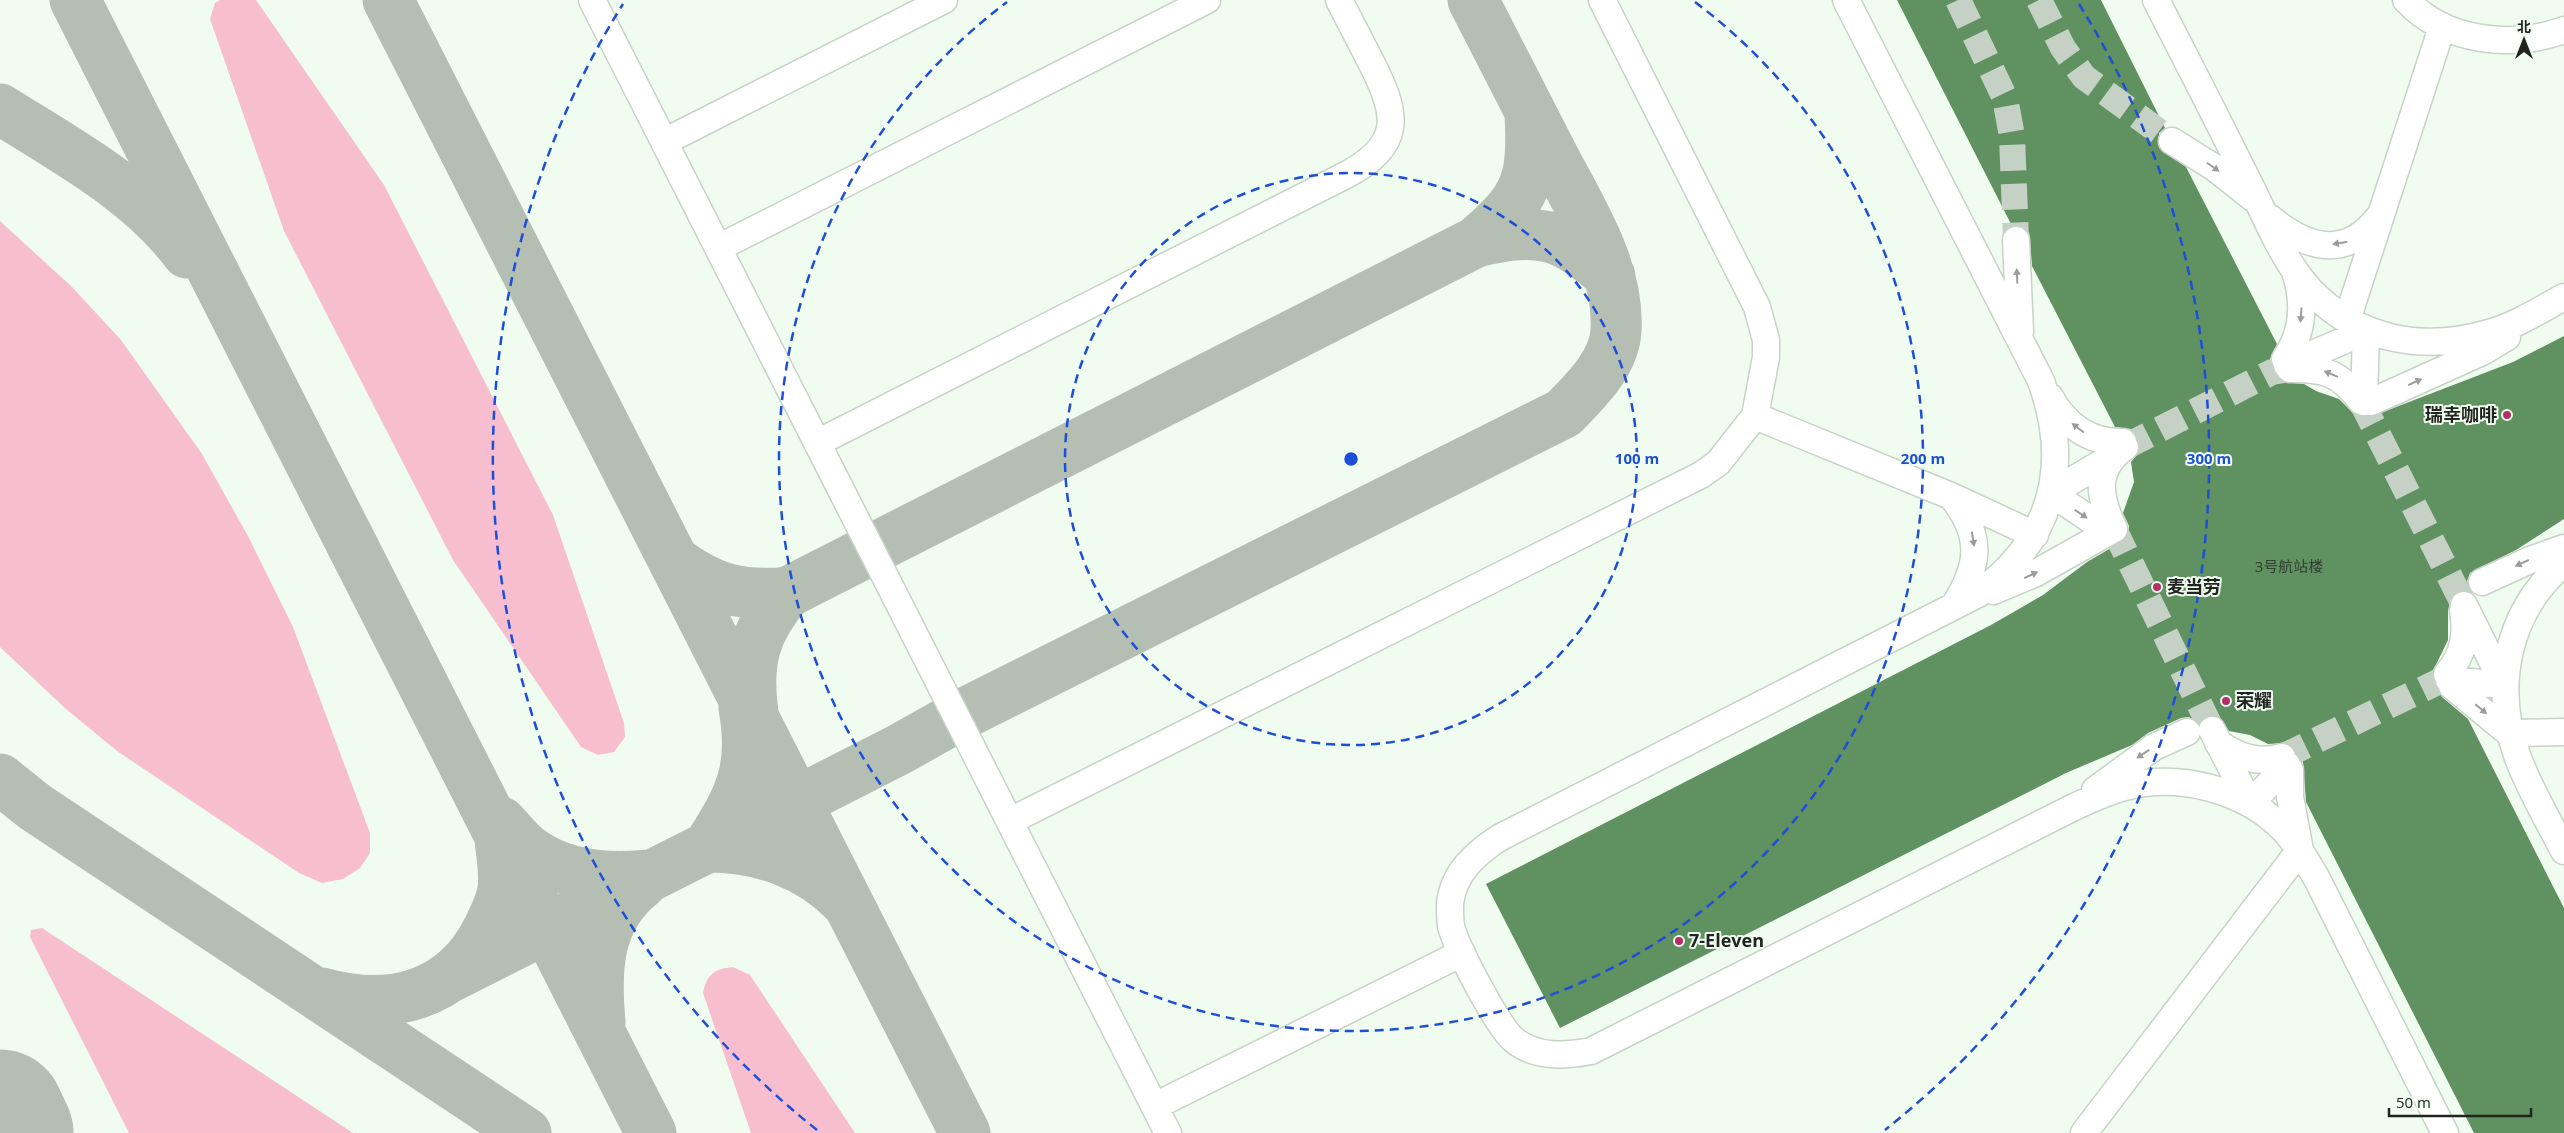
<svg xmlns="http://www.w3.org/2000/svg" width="2564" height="1133" font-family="'Open Sans','Noto Sans SC',sans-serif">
  <rect width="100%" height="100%" fill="#f0fcef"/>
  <path fill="#f6becf" d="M220,0H256L384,185L553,515L624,723L625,737L614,752L598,755L581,747L453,560L284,231L210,19L215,3Z
    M0,221L72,287L121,340L202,454L248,536L293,627L370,833V853L360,868L343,879L322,883L299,873L117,751L66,709L0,647Z
    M42,928L353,1133H129L30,937L31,930Z
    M733,967L750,975L855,1133H751L703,993C707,974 714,969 733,967Z"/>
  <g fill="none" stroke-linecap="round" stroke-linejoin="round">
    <path stroke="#b4beb3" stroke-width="51" d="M75,0L651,1133
      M388,0L965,1133
      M0,109C65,150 140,190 187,253
      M1476,242C1538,227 1563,232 1610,276
      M674,561C712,589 741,597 788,592
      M753,713C746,663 754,630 788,592L1476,242C1529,197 1533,180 1530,112
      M0,779L35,807L526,1133
      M501,822C511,832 519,844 531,852C565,876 607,879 647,875
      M708,847C740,797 755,769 744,708
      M708,847C760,847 809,864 845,901
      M450,977L708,847L900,749L957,717L1564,413C1585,391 1614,364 1616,331C1620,267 1579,207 1551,152C1525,101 1499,51 1473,0
      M322,993C390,1012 455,996 488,929C494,917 501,903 503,890C505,873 502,856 500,840
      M600,1022C595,969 597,918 642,883"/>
    <path stroke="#b4beb3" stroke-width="129" d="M0,1114L9,1133"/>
  </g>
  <path fill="#609160" d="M1897,0H2101L2165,128L2159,133V148L2186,167L2277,344L2270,359L2273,371L2283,382L2304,384L2316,391L2339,399L2355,415L2370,417L2513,362L2564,336V519L2516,550L2470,573L2467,581L2472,592L2458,591L2451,597L2448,611V640L2432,673L2435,686L2442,697L2468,719L2564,908V1133H2474L2306,802L2303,762L2293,747L2287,743L2268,744L2250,735L2229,731L2220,718L2213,715L2205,717L2199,723L2189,717L2181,718L2148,733L2132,745L2066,773L1560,1028L1486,884L1991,625L2043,595L2087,562L2123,541L2128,534L2129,526L2123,513L2134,482L2131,462L2139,452L2136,436L2131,429L2115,427L2032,266L2029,232L2022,227L2012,226Z"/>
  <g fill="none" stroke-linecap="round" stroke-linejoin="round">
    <path stroke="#c6d1c6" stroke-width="26" stroke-dasharray="26 13" stroke-linecap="butt" d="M1958,0L2005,98L2012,136L2016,240
      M2039,0L2063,48L2084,77L2172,141
      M2361,401L2464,605
      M2125,447L2272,372L2290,369
      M2114,529L2212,730
      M2282,757L2442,680H2449"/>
    <defs>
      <path id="minor" d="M592,0L1168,1133
        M1846,0L2041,381C2072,467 2052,540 1978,594L1499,838C1475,854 1454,872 1450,903C1450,910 1450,920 1451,926C1456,947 1498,1027 1514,1040C1536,1058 1565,1056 1591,1051L2072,808C2089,800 2106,792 2125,787C2178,773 2245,789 2284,830C2297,843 2306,861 2316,877L2445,1133
        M2156,0C2187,60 2217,119 2247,179C2266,216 2282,260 2311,291C2359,341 2424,352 2489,333C2515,326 2540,310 2564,297
        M2406,0C2445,42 2512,49 2564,30
        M2172,141L2215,168L2253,198
        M664,142L944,0
        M2270,218C2306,248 2345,260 2378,218
        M2016,240L2020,332
        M718,248L1207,0
        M2347,320L2442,27
        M2285,359C2304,332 2305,302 2295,272
        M2287,365L2366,331
        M2290,369C2325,369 2339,372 2361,401
        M2050,397C2065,425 2090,443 2123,442
        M2364,402L2366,331
        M2371,402L2482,352L2507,337
        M1755,416L1951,496L2035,535
        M817,443L1344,176C1404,145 1398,115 1371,62C1360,41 1350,21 1339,0
        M2051,493L2115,455
        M2051,493L2091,520L2114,529
        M1952,497C1983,536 1980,565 1954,606
        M2114,529C2099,497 2093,470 2125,447
        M2564,563C2506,612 2492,688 2518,758C2530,790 2548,820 2564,851
        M2482,582L2530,560L2564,548
        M1993,591L2036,573L2114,529
        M2464,605L2504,685
        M2447,674C2464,654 2467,635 2463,610
        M2449,680L2504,685
        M2452,686L2509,733L2564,732
        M2212,730L2250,804
        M2218,743C2239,757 2257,764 2282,757
        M2095,790L2154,747L2187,732
        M2250,804L2287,765
        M1010,821L1701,475L1718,463L1755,416L1766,357V340L1757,307L1602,0
        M1155,1106L1462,953
        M2084,1133L2300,850L2290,797V770"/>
    </defs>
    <use href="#minor" stroke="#c7d3c6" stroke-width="29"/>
    <use href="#minor" stroke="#fff" stroke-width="26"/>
  </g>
  <defs><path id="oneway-solid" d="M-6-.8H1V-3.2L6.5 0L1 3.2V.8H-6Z" transform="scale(1.25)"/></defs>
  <g fill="#9b9d9b">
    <use href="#oneway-solid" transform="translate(2213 167) rotate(35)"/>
    <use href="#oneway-solid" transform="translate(2340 243) rotate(171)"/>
    <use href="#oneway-solid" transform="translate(2017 276) rotate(-93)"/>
    <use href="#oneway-solid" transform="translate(2301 315) rotate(94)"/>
    <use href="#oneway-solid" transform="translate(2331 374) rotate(-157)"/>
    <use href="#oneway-solid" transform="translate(2415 382) rotate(-24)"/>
    <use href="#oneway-solid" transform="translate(2078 428) rotate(-143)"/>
    <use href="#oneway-solid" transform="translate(2081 514) rotate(33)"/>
    <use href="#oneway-solid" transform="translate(1973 539) rotate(81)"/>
    <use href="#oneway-solid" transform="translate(2522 563) rotate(155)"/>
    <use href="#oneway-solid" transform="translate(2031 575) rotate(-25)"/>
    <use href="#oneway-solid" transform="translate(2481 709) rotate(40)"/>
    <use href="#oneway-solid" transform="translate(2143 754) rotate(146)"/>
  </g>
  <g fill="none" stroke="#1d4ed8" stroke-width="2.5" stroke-dasharray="9 6">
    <circle cx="1351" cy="459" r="286"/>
    <path d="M1695 2A572 572 0 1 1 1007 2"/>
    <path d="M817 1130A858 858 0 0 1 623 4M2079 4A858 858 0 0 1 1885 1130"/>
  </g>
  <g fill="#b72d6a" stroke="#f0fcef" stroke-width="2">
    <circle cx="2507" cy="415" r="5"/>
    <circle cx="2157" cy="587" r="5"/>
    <circle cx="2226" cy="701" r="5"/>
    <circle cx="1679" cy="941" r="5"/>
  </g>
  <g text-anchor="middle" stroke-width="4" stroke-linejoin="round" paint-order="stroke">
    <g font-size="15" fill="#304030">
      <text x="2289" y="572">3号航站楼</text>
    </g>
    <g font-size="18" font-weight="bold" fill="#202520" stroke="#f0fcef" text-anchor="start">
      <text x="2497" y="421" text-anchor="end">瑞幸咖啡</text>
      <text x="2167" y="593">麦当劳</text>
      <text x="2236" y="707">荣耀</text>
      <text x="1689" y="947">7-Eleven</text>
    </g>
  </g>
  <circle cx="1351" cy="459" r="8" fill="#1d4ed8" stroke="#f0fcef" stroke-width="2.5"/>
  <g font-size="15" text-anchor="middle" font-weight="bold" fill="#1d4ed8" stroke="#f0fcef" stroke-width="4" stroke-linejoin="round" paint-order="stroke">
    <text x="1637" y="464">100 m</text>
    <text x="1923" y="464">200 m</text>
    <text x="2209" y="464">300 m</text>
  </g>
  <g transform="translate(2524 40)" stroke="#f0fcef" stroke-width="4" paint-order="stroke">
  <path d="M0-4L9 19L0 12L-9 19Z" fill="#202520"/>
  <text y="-8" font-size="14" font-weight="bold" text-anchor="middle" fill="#202520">北</text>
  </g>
  <path d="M2389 1108v8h142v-8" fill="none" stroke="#202520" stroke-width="2.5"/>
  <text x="2396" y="1108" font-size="15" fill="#202520" stroke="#f0fcef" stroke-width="4" paint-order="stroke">50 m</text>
</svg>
